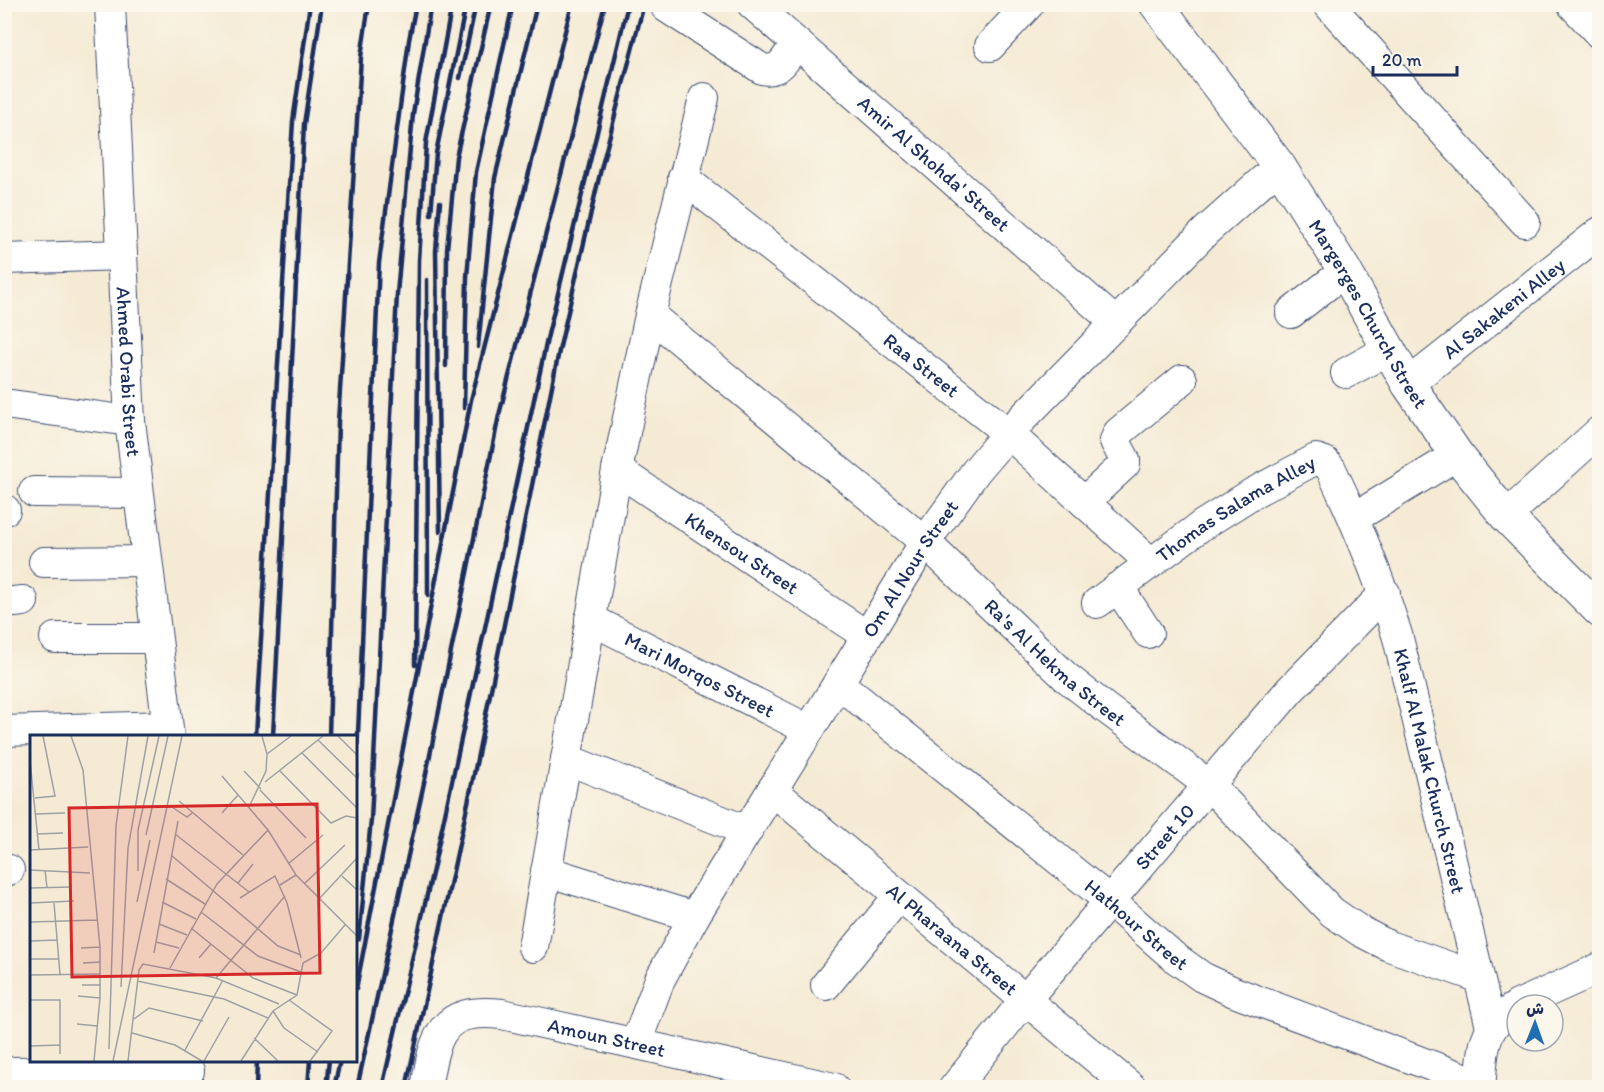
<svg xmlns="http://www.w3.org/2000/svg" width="1604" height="1092" font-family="Itim,'Playpen Sans Arabic',sans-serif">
  <rect width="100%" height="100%" fill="#fbf7ec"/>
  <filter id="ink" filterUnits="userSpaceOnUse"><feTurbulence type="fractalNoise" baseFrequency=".0167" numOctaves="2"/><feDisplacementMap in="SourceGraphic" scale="12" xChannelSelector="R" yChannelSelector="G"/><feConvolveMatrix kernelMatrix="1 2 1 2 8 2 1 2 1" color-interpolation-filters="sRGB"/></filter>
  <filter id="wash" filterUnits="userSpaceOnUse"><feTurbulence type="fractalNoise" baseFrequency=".008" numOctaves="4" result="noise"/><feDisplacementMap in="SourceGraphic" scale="24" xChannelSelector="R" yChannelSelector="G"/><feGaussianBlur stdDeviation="1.35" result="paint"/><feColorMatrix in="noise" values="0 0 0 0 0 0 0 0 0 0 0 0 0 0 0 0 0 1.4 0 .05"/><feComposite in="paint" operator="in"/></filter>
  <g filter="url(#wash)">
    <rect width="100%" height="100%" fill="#f5ebd5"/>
  </g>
  <g filter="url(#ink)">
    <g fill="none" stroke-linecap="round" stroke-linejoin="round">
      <defs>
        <g id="street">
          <path id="s1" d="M110,4L130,421L169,736"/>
          <path id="s2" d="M752,4L1116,323"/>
          <path d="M1328,4L1525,222"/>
          <path d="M1572,4L1600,34"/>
          <path d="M666,7L762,69C781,73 787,57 796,43"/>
          <path d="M990,46L1029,4"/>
          <path id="s3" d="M683,178L1008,433L1151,563"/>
          <path d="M4,259L121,255"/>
          <path d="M1291,313L1345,271"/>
          <path id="s4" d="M650,315L925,542L1066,677L1104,707L1209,785L1332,912L1360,931L1389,946L1478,977"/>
          <path d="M1346,373L1388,350"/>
          <path id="s5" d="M1408,384L1600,232"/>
          <path d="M4,404L130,421"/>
          <path id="s6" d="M617,470L867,636"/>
          <path d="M34,492L137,493"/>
          <path d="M1084,502L1125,464V460L1115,441L1118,433L1182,380"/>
          <path d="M4,510H5"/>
          <path d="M1506,516L1600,431"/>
          <path d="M1354,518L1457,455"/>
          <path d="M44,562L147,561"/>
          <path d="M1118,587L1148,633"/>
          <path d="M4,603L23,601"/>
          <path id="s7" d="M1097,603L1201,526L1253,493L1316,459L1325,462L1331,469C1357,524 1380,579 1398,638L1491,1027"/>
          <path id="s8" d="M590,619L809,730"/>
          <path d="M55,638H156"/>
          <path id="s9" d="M838,683L1110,901L1174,957L1202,977L1234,992L1480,1084"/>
          <path d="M4,731L167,726"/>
          <path d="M566,759L747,831"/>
          <path id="s10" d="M772,790L1132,1088"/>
          <path d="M4,870H9"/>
          <path d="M546,871L694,917"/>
          <path d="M533,947L617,470L650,315L704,98"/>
          <path d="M826,985L899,896"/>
          <path d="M1518,1005L1600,968"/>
          <path id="s11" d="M636,1043L660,979L694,917L925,542L976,471L1008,433L1206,231L1279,166"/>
          <path d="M4,1072L189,1071"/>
          <path id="s12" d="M426,1088C435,1035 441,1007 502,1014L834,1088"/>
          <path id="s13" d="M954,1088L1025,1000L1290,690L1385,593"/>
          <path d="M1480,1088C1484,1049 1480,1027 1517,1006"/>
        </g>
        <g id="secondary">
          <path id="s14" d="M1156,4L1279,166L1345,271L1408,384L1457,455L1506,516L1600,611"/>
        </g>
      </defs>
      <use href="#street" stroke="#3c4b70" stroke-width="32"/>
      <use href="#secondary" stroke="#3c4b70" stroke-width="35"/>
      <use href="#street" stroke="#fff" stroke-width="30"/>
      <use href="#secondary" stroke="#fff" stroke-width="33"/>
      <path stroke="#1b2f5e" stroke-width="4.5" d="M460,78L476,4
        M431,214L436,153L466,4
        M427,280L428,595
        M478,347L495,178L537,4
        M446,366L447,249L456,157L491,4
        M464,408L467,277L476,172L513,4
        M440,532L436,251L440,202
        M415,665L419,261L426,143L452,4
        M255,736L293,121L310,4
        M273,736L304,124L322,4
        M329,736L338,422L361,57L369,4
        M356,778L379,263L409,40L416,4
        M359,939L371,820L397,294L413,114L431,4
        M356,989L471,400L572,4
        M256,1088L257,1060
        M308,1088L310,1060
        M326,1088L329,1060
        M334,1088L340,1060
        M357,1088L429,760L499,415L605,4
        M382,1088L434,865L547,339L628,4
        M406,1088L472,784L559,351L601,169L644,4"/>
    </g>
  </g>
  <g text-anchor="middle" stroke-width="5" stroke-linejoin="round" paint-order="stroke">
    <g font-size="20" fill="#1b2f5e" stroke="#fbf7ec">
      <text dy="7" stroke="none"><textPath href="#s2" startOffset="242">Amir Al Shohda' Street</textPath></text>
      <text dy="7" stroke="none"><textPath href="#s5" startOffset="122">Al Sakakeni Alley</textPath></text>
      <text dy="7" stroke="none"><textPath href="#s14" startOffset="376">Margerges Church Street</textPath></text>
      <text dy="7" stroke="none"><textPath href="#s3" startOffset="303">Raa Street</textPath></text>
      <text dy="7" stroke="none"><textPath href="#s1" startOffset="368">Ahmed Orabi Street</textPath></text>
      <text dy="7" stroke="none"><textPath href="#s7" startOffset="168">Thomas Salama Alley</textPath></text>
      <text dy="7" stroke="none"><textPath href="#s6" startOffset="150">Khensou Street</textPath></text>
      <text dy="7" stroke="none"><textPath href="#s11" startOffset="549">Om Al Nour Street</textPath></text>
      <text dy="7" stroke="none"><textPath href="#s4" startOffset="534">Ra's Al Hekma Street</textPath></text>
      <text dy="7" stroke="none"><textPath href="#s8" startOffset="123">Mari Morqos Street</textPath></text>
      <text dy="7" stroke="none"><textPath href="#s7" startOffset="600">Khalf Al Malak Church Street</textPath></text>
      <text dy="7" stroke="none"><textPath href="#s13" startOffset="328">Street 10</textPath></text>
      <text dy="7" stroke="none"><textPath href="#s9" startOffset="384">Hathour Street</textPath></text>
      <text dy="7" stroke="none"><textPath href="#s10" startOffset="234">Al Pharaana Street</textPath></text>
      <text dy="7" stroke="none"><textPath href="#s12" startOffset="232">Amoun Street</textPath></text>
    </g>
  </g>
  <g transform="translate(30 735)">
    <rect width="327" height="327" fill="#f5ebd5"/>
    <path fill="none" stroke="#9ea0a5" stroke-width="1.5" d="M41,1L53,35L70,212V263L64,326M308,1L327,20M288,5L327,43M272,18L327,73M237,19L261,1M0,26L9,115M214,36L231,54M250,36L301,88L316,81L327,83M192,41L238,95L266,140L327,201M235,47L293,1M230,55L276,103M5,63L25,61L13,1M149,66L213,120M142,72L157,82L162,78M219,72L236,36L237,19L232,1M192,78L208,60M6,79L35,78M7,99L33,98M145,99L219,157M116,100L138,1M0,115L58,112M141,120L248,211L271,220M258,129L293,100M0,135L60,138M15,135L17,153M108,136V95L129,1M312,141L327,155M136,144L175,169M208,148L223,129M274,149L315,110M250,150L266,140M0,153L41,152M210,163L245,141L257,168L271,223M289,164L327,123M107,167L120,105M132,167L166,184M0,168L44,166M24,168L30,239M171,177L228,221L271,237M0,187L67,185M129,189L157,200M161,193L223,243L267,260M0,206L27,205M126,207L149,213M51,213L70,212M124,218L148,86M169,223L181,209M0,224H29M53,228L71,227M140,233L187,149L238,95M0,240L71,239M186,243L255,161M107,246L194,264L238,283M52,250H71M91,252L98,113L118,1M48,261L70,263M1,265H30V319M259,265L302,296L280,326M243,276L254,293L288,317M104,284L119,273L173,286M47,289L67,291M102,298L145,310L172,326M224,303L248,326M0,311L30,310M79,314L86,91L98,1M155,315L193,245M0,326V249M83,326L152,1M98,326L109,235L113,229L186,243L249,269M174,326L199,282M211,326L243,276L267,260L273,228L291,218L315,190"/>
    <path fill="#d62828" fill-opacity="0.15" stroke="#d62828" stroke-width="3" d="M287,69L290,238L42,242L39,73Z"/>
    <rect width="327" height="327" fill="none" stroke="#1b2f5e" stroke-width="3"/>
  </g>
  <rect width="1604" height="1092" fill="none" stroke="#fbf7ec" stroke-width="24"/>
  <g transform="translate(1535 1023) rotate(1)"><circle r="28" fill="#fbf7ec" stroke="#a1a7b3" stroke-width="1.5"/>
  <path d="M0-4.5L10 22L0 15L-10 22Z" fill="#1f6fb2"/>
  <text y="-9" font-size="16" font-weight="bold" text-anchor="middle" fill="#1b2f5e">ش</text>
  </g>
  <path d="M1373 66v9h84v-9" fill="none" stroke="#1b2f5e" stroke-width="3"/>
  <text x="1382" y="66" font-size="18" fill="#1b2f5e" stroke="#fbf7ec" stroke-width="4.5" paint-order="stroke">20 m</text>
</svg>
